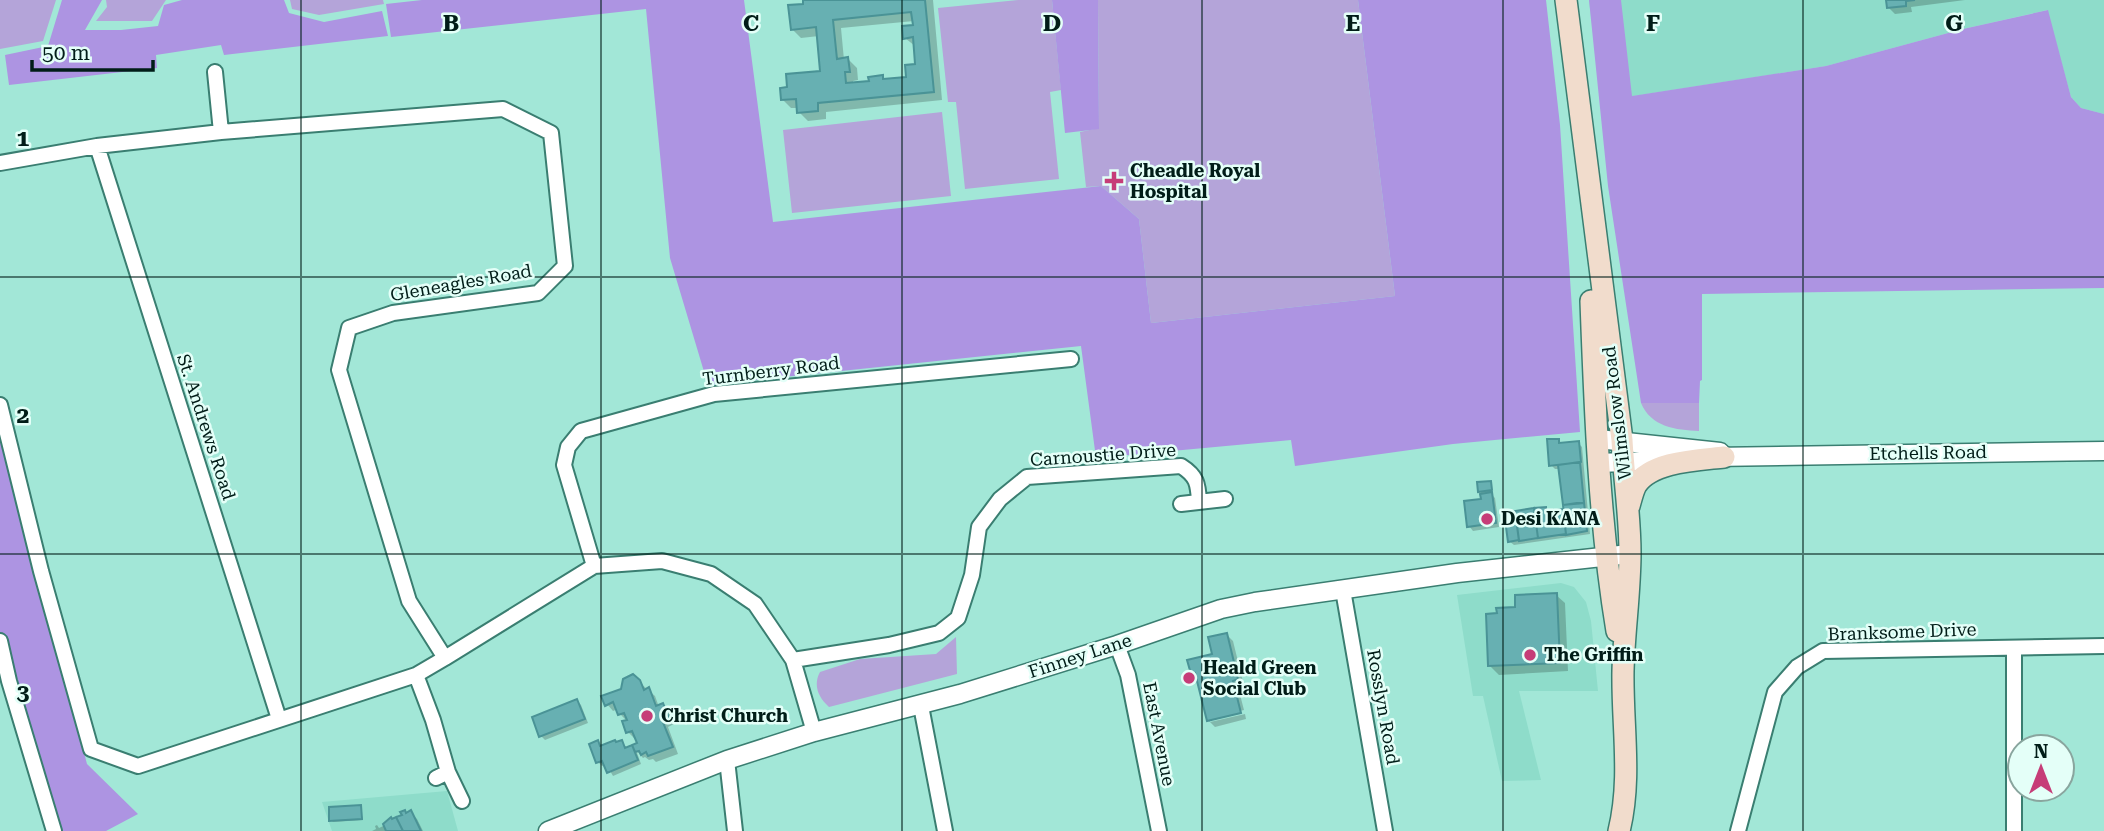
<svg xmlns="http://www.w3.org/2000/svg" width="2104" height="831" font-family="'Roboto Serif',serif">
  <rect width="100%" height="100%" fill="#a2e7d7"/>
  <path fill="#8edcca" d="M1589,0H2104V114L2081,108L2071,97L2047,10L1963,29L1826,66L1601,101Z
    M1561,583L1574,587L1586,602L1591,621L1598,691H1519L1541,780L1502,781L1483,696H1473L1457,595Z
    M447,791L458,831H332L322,802Z"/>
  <path fill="#b4a4d9" d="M0,0H56L43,41L0,49Z
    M106,0H166L152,21H96L107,7Z
    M290,0H383L384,4L319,15L292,9Z
    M1018,0H1052L1061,90L1050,92L1059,179L965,189L956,102H948L938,8Z
    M1098,0H1358L1395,296L1151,323L1139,219L1101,186L1086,187L1080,132L1099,128Z
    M942,112L951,196L792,213L783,130Z
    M1641,403H1699V431C1676,430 1651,427 1641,403Z
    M956,637L957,674L829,707C818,697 813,685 820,672L860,659L936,654Z"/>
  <path fill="#ad94e2" d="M62,0H102L85,30H121L158,26L164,5L182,0H284L289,13L324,22L382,11L388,36L224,55L221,45L156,55L157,68L9,85L5,55L48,46Z
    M422,0H744L773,222L1101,186L1139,219L1151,323L1395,296L1358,0H1546L1560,125L1580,432L1453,444L1295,466L1291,440L1096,458L1081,346L708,385L670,258L646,9L391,37L386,4Z
    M1052,0H1098L1099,129L1065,133Z
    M1589,0H1621L1632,96L1826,66L1963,29L2048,10L2071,97L2081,108L2104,114V288L1702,294V380L1700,381L1699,403H1641L1608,186Z
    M0,430L87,764L138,814L106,831H59L0,637Z"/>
  <path fill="#0003" fill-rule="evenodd" d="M805,0H933L942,100L826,112V119L808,121L799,112L798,108H791L783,100L822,72L819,36L801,38L792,29L805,5ZM914,21V26L905,38L915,46L917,66L908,79L886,81L882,77L871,82L853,84V81L858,80L857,68L848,59L844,60L841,28Z
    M1887,0H1965L1911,7L1912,12L1895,14L1888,7Z
    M1558,440L1562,444L1578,443L1582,447L1590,534L1514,545L1509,541L1545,509L1549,513L1565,511L1560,469H1555L1551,465Z
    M1490,483L1492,491L1489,492L1495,498L1499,527L1473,531L1469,526L1483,500L1480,491Z
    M1556,595L1565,603L1568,671L1499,675L1490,666L1517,608Z
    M1227,635L1233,641L1244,686L1238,687L1244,710L1210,718V722L1245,714L1246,719L1215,727L1208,720L1199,679L1192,673L1214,655Z
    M639,682L655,696L659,707L663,705L670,712L674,724L668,727L678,754L656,762L653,759L649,760L645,757L643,758L636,750L641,764L613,776L606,764L602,766L598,762L597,742L602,747L622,742L627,749L639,744L637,737L634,738L628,732L627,721L620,714L618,709L613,711L607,704Z
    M577,701L581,705L588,723L545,740L541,736Z
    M360,807L363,820L333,822L331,820Z
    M410,812L417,819L423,831H372L376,829L375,826L377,825L379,828L404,816L403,813Z"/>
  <path fill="#67b0b2" stroke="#4a9396" stroke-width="2" fill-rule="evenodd" d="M803,0H925L934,92L818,103V111L797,113L796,99L781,100L780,88L787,87L786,74L820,71L816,27L791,30L788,5L803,4ZM911,12L913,25L902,26L903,39L913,37L915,64L905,65L906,77L883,79V75L868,77L869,81L846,83L845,72H850L848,57L837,59L833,20Z
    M1886,0H1915L1906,1V6L1887,8Z
    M1547,439H1559V443L1579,441L1581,462L1549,466Z
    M1580,462L1584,503L1563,505L1558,465Z
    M1491,481L1492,490L1478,492L1477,482Z
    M1492,492L1496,523L1467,527L1464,501L1481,499L1480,494Z
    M1584,502L1587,531L1566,535L1563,505Z
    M1546,507V512L1563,509L1566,534L1538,538L1534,508Z
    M1534,508L1538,538L1519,541L1515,511Z
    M1515,511L1519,540L1508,542L1504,512Z
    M1557,593L1560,663L1488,666L1486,614L1497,613L1496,608L1515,607V595Z
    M1227,633L1238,679L1233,681L1241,713L1207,721L1195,673L1191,674L1187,660L1212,654L1208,637Z
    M633,674L640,680L644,690L649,687L656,706L663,703L669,718L662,720L673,747L648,756L646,752L641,755L639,751L635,752L632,745L637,743L632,731L626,733L622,721L627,720L624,713L618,715L613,702L605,706L601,696L621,689L623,679Z
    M577,699L585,719L539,737L532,717Z
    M598,740L600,746L615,740L616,742L622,740L625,748L632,745L638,760L607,773L602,761L596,763L589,744Z
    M361,805L362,819L329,821V807Z
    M405,810L406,813L411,810L421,831H403L396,817L402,815L400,812Z
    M391,817L392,819L396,817L403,831H386L383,824Z"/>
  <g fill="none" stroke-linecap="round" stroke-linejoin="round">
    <defs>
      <path id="minor" d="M215,72L221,132
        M97,146L279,719
        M0,163L97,146L221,132L503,109L551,133L565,266L538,293L393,313L349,328L339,370L409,601L445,658L416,675L138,766L91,749L41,571L0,405
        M1181,504L1225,499
        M594,566L564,465L568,447L581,431L714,394L1071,359
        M1343,590L1385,831
        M0,641L9,681L54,831
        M1117,645L1128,675L1159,831
        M445,658L594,566L662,561L711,574L755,604L793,660L814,732
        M793,660L889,645L939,633L958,618L972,575L979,527L1000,499L1027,477L1181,466C1197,476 1198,484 1199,501
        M416,675L433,720L448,772L462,801
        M921,706L945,831
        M727,760L735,831
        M436,778L448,772
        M1738,831L1775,692L1797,667L1823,651L2104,646
        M2014,831V649"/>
      <path id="tertiary" d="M1598,439L1720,452
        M1712,457L2104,451
        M1599,463L1674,460
        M548,831L727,760L814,732L960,694L1117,645L1221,609L1255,602L1457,573L1620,555"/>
      <path id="secondary" d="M1566,0L1622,440C1624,478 1630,515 1630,553C1630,592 1624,631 1623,671C1622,725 1632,778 1619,831
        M1591,301C1595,411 1599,522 1617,631
        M1629,506C1631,499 1633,490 1636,485C1652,461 1698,460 1724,457"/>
    </defs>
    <use href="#minor" stroke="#3a7e71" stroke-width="18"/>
    <use href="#tertiary" stroke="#3a7e71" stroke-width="21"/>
    <use href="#secondary" stroke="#3a7e71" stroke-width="24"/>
    <use href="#minor" stroke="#fff" stroke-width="14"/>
    <use href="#tertiary" stroke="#fff" stroke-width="18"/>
    <use href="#secondary" stroke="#f1dccc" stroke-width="21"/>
  </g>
  <path fill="none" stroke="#011d18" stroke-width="2" stroke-opacity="0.55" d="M301,0V831M601,0V831M902,0V831M1202,0V831M1503,0V831M1803,0V831M0,277H2104M0,554H2104"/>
  <g fill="#c63d78" stroke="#e4fff8" stroke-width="2.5">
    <path d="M1110.5 170.5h7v7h7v7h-7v7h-7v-7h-7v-7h7z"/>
    <circle cx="1487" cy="519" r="7"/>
    <circle cx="1530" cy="655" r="7"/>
    <circle cx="1189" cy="678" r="7"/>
    <circle cx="647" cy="716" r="7"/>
  </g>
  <g text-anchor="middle" stroke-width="5" stroke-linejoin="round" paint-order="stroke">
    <g font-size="18" font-weight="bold" fill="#011d18" stroke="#e4fff8" text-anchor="start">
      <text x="1130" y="177">Cheadle Royal<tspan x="1130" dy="21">Hospital</tspan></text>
      <text x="1501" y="525">Desi KANA</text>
      <text x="1544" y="661">The Griffin</text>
      <text x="1203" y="674">Heald Green<tspan x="1203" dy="21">Social Club</tspan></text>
      <text x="661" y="722">Christ Church</text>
    </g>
    <g font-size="18" fill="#011d18" stroke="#e4fff8">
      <text transform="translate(461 283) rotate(-10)" y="6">Gleneagles Road</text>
      <text transform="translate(771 371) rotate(-7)" y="6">Turnberry Road</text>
      <text transform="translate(1617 413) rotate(-97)" y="6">Wilmslow Road</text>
      <text transform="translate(206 427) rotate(72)" y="6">St. Andrews Road</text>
      <text transform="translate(1928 453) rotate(-1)" y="6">Etchells Road</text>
      <text transform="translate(1103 455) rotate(-4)" y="6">Carnoustie Drive</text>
      <text transform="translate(1902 632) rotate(-2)" y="6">Branksome Drive</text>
      <text transform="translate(1080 656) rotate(-18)" y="6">Finney Lane</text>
      <text transform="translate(1383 707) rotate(80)" y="6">Rosslyn Road</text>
      <text transform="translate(1159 734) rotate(79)" y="6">East Avenue</text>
    </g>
  </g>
  <g font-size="23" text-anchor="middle" font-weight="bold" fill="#011d18" stroke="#e4fff8" stroke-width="5" stroke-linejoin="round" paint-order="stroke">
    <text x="451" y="31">B</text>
    <text x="751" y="31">C</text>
    <text x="1052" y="31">D</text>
    <text x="1353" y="31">E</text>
    <text x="1653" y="31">F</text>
    <text x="1954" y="31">G</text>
    <text x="23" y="146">1</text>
    <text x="23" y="423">2</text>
    <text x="23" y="700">3</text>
  </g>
  <g transform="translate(2041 768)"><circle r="33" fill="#e4fff8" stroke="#89a59e" stroke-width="2"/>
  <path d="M0-5L12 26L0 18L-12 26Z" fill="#c63d78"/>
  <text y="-10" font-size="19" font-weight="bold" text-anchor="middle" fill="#011d18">N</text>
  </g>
  <path d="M32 60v10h121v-10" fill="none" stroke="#011d18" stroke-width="3.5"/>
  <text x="42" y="60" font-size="21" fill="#011d18" stroke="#e4fff8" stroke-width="5" paint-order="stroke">50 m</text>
</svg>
